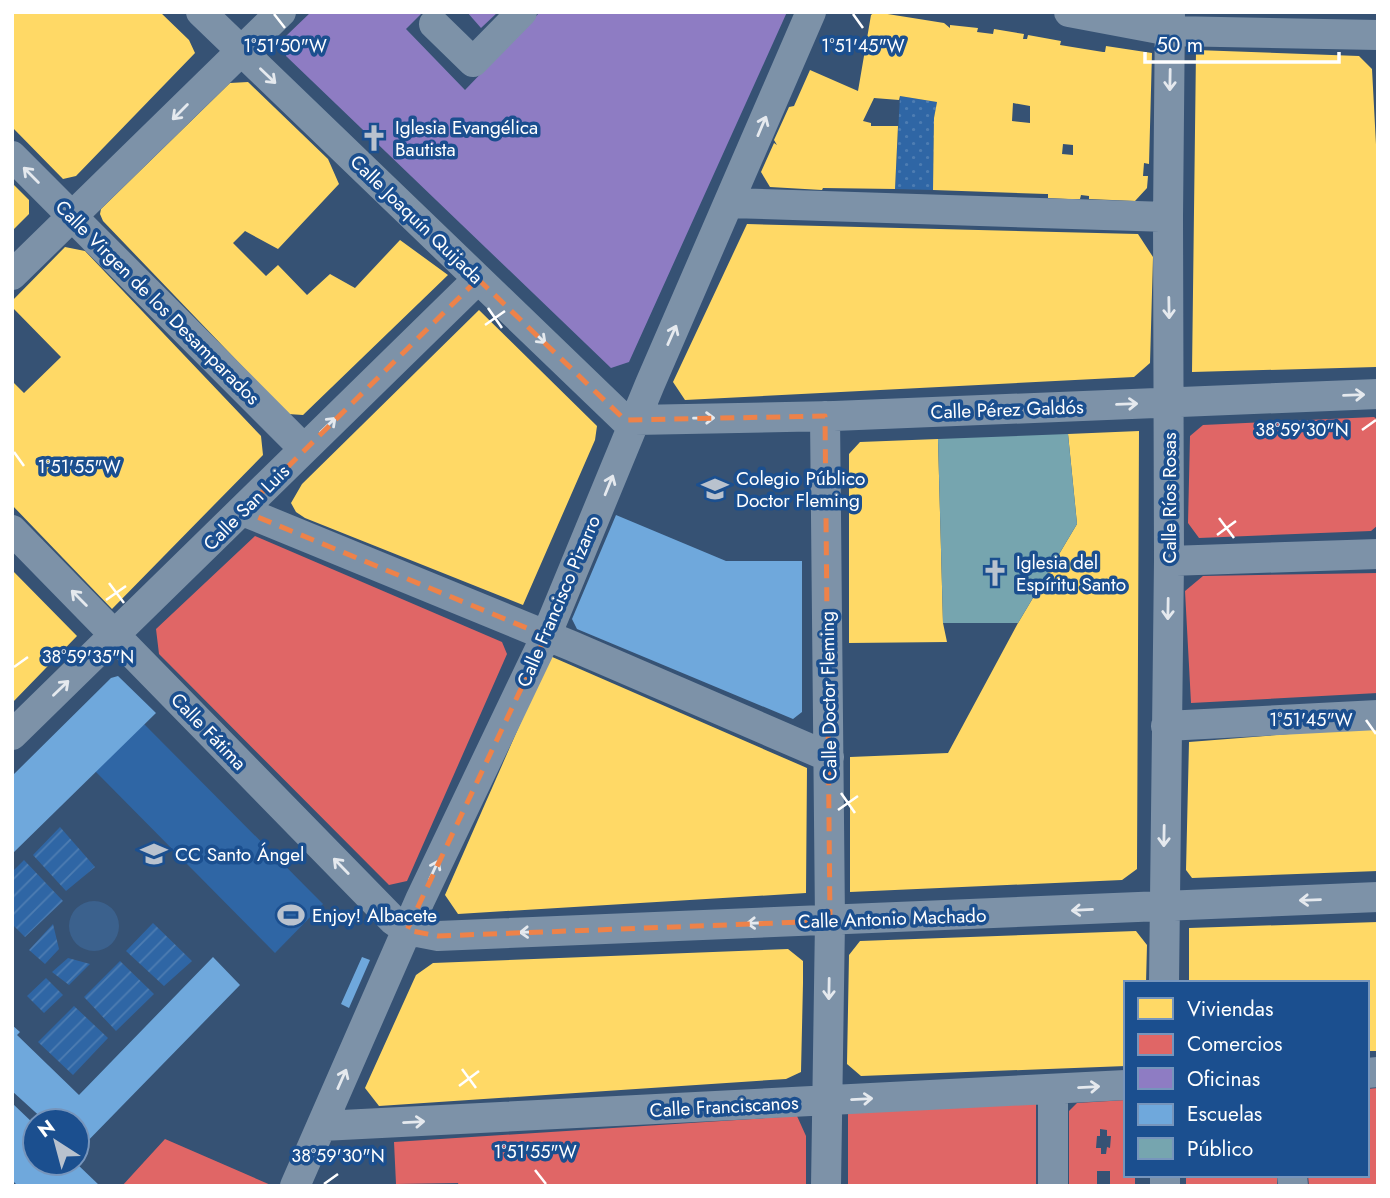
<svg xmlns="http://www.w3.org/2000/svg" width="1390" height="1198" font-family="Jost,sans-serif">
  <defs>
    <pattern id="grass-dots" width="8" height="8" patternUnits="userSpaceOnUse" patternTransform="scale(1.75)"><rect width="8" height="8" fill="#2f66a5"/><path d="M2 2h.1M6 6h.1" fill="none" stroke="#4e7db2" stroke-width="1.8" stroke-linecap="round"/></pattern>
    <pattern id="garden-furrows" width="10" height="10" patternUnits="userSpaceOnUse" patternTransform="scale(1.75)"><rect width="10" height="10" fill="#2f66a5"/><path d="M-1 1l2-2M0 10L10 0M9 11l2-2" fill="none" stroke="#4e7db2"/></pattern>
  </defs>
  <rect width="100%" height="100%" fill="#365274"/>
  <path fill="url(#grass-dots)" d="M900,96L937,102L934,118L933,190L895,189Z"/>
  <path fill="#2f66a5" d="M144,724L323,904L275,953L95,771Z"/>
  <path fill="url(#garden-furrows)" d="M60,827L95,867L66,891L33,855Z
    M24,860L63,901L25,937L12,924V872Z
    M153,923L192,961L164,986L126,951Z
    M53,924L59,949L45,964L29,950Z
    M68,958L90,964L69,985L52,972Z
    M120,961L154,994L116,1031L84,997Z
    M46,978L63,995L44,1013L27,996Z
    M74,1006L108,1038L73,1075L38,1042Z"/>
  <path fill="#3b618d" d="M69 926a25 25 0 1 1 50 0a25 25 0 1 1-50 0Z"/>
  <path fill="#ffd966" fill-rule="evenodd" d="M12,12H160L189,40L195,53L76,176L63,179L12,127Z
    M875,12L944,23L950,28V25L978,28L977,32L993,34L994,29L1024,34L1023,39H1027L1028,35L1061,41L1060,45L1103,52H1105L1106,46L1152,53L1149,164L1144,163L1143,176H1148L1147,188L1135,201L1089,199V196L1081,195L1080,199H1068L1048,198V194H1046L933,190L934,118L937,102L900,96L899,100L874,98L863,121L871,123V126H898L895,189L823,188L822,190L770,187L761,172L774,143L777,145L774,140L789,107L794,106L810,70L858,91L871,15ZM1013,103L1030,106V123L1012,121ZM1063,144L1073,145V155L1062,154Z
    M1196,50L1359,56L1372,69L1378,182V366L1376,367L1192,372Z
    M248,82L328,159L339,184L278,249L245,231L233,243L266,276L278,265L307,295L330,274L355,288L400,240L448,275L303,415L288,414L103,221L100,214L101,209L230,83Z
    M12,183L29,200V214L12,231Z
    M747,224L1138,234L1153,257L1150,363L1134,377L685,400L673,382Z
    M65,247L85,251L261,436L263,455L112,609L12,505V381L24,393L61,357L12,307V301Z
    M479,310L597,426L595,440L523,605L305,518L296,512L291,503L302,484Z
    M1139,431L1137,869L1122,880L850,892V757L948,753L1018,623L1077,524L1068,434Z
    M938,439L943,623L947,642L849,643V454L860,442Z
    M12,570L77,636L12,703Z
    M550,656L807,768L806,893L458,914L445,895Z
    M1378,727V871L1192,878L1186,870L1189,742Z
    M1378,922V1051H1367V983H1189V928Z
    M1136,931L1147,945L1146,983H1126V1066L861,1076L847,1064L849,955L860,941Z
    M788,949L803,961V983L801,1072L786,1079L379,1106L365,1088L416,975L433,963Z"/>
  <path fill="#e06666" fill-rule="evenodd" d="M1374,417L1378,420V525L1371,531L1199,538L1188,523L1190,436L1203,425Z
    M255,536L502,642L507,654L407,881L389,885L159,654L156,629Z
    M1378,573V693L1191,703L1185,591L1203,576Z
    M1378,1088V1186H1309L1308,1175H1367V1089Z
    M1126,1100V1175H1135V1186H1110V1171H1097V1186H1069V1111L1077,1103ZM1100,1129L1107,1130V1136H1111L1110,1148L1107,1147L1106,1154H1101V1148H1096L1097,1136H1100Z
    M1036,1104V1186H848V1108Z
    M797,1116L806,1136V1186H459L458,1183L396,1184L394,1142Z
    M165,1139L273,1186H122Z
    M1186,1175H1277V1186H1186Z"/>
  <path fill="#8e7cc3" d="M311,12H423L406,29L465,90L540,12H787L629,362L611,368L286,56V36Z
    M467,12H498L481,28Z"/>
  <path fill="#6fa8dc" d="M616,515L726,561H802V712L793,719L577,629L572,619Z
    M118,676L156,713L12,854V776L111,678Z
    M213,957L240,985L77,1152V1121H45L12,1091V1025L20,1032L17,1035L79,1095Z
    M362,957L370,960L349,1008L341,1004Z
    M12,1103L35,1125V1163H76L100,1186H18L12,1180Z"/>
  <path fill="#76a5af" d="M1068,434L1077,524L1018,623H943L938,439Z"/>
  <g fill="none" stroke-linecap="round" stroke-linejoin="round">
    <path stroke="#7d92a8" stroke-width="30" d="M201,12L632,427
      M1069,12L1170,31L1378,35
      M434,24L473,62L522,12
      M12,156L304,449
      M729,203L1168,217
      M12,275L281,12
      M825,416L830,921L826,1186
      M635,420L834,416L1378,394
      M243,511L572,646L829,757
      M12,530L393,920L407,930L438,936L1378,897
      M1169,561L1378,554
      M1166,726L1378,715
      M12,735L478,279
      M1164,983L1169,561L1168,217L1170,12
      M1367,1073L1378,1072
      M322,1126L1126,1085
      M1165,1175V1186
      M1292,1175L1293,1186
      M295,1186L420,900L546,636L650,384L811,12
      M1053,1186V1089"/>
  </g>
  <defs><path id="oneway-shaft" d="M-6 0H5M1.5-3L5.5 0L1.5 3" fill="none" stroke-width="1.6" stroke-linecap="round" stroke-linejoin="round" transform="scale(1.75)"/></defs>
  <g stroke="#e5e9ee">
    <use href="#oneway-shaft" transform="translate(268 76) rotate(44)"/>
    <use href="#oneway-shaft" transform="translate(1170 80) rotate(91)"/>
    <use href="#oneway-shaft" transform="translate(180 112) rotate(135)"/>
    <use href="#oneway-shaft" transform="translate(762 126) rotate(-67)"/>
    <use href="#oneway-shaft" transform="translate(31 175) rotate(-135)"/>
    <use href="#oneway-shaft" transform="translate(1169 308) rotate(89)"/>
    <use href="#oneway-shaft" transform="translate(672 335) rotate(-66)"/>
    <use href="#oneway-shaft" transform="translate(538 336) rotate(44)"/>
    <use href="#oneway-shaft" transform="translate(1354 395) rotate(-2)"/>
    <use href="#oneway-shaft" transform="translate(1127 404) rotate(-2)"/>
    <use href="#oneway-shaft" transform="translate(704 418) rotate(-1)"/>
    <use href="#oneway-shaft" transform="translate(328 425) rotate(-44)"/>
    <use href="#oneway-shaft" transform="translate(609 485) rotate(-68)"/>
    <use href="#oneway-shaft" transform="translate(79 598) rotate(-135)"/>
    <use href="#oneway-shaft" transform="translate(1168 609) rotate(91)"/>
    <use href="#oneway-shaft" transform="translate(61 688) rotate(-44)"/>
    <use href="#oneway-shaft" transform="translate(1164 836) rotate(91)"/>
    <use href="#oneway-shaft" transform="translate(341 866) rotate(-134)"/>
    <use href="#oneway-shaft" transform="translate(434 870) rotate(-65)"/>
    <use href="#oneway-shaft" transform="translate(1310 900) rotate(178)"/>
    <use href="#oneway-shaft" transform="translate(1082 910) rotate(177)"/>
    <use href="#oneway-shaft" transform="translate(757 923) rotate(178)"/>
    <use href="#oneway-shaft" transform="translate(530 932) rotate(178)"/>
    <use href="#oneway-shaft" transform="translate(829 989) rotate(91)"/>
    <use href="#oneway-shaft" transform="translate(342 1079) rotate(-66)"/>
    <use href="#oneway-shaft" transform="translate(1089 1087) rotate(-3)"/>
    <use href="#oneway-shaft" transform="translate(862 1099) rotate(-3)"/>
    <use href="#oneway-shaft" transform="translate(414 1122) rotate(-3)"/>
  </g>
  <path fill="none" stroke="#ee8249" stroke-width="5" stroke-dasharray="14 9" stroke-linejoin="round" d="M478,279L625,420L825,416L830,921L438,936L407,930L546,636L243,511Z"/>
  <path fill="none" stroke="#fff" stroke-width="2.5" d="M274,14L285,28M853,14L863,28M488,308L502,328M485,325L505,311M1362,430L1376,420M14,452L24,466M1219,518L1234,538M1217,535L1236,521M109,583L124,603M106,600L126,586M14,667L28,657M1366,720L1376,734M841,793L855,813M838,810L858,796M462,1069L476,1088M459,1086L479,1071M535,1170L546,1184M324,1184L338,1174"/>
  <defs>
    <symbol id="church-bare" viewBox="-9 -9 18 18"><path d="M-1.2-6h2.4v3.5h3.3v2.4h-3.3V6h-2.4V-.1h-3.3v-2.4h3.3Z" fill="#b9c2ce" stroke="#1b4f8f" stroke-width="2.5" paint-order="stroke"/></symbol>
    <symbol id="school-bare" viewBox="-9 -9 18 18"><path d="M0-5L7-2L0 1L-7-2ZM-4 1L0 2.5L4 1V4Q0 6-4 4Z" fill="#b9c2ce" stroke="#1b4f8f" stroke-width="2.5" paint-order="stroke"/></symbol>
    <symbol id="stadium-bare" viewBox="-9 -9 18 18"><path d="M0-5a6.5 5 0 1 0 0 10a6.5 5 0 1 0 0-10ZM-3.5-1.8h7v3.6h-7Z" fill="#b9c2ce" stroke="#1b4f8f" stroke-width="2.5" paint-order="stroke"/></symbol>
  </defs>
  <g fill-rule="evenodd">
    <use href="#church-bare" x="355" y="119" width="38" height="38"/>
    <use href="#school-bare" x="696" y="470" width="38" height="38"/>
    <use href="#church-bare" x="976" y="554" width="38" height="38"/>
    <use href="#school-bare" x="135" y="835" width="38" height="38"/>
    <use href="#stadium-bare" x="272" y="896" width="38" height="38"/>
  </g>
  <g text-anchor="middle" stroke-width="7" stroke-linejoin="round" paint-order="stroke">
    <g font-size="19" fill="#fff" stroke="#1b4f8f" text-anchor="start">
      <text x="395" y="134">Iglesia Evangélica<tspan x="395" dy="22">Bautista</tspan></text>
      <text x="736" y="485">Colegio Público<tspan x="736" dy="22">Doctor Fleming</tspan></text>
      <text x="1016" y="569">Iglesia del<tspan x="1016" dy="22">Espíritu Santo</tspan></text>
      <text x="175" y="861">CC Santo Ángel</text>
      <text x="312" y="922">Enjoy! Albacete</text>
    </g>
    <g font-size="19" fill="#fff" stroke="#1b4f8f">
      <text transform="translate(417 219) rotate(44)" y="7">Calle Joaquín Quijada</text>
      <text transform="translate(158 302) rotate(45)" y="7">Calle Virgen de los Desamparados</text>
      <text transform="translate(1007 409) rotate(-2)" y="7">Calle Pérez Galdós</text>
      <text transform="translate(1169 498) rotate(-90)" y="7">Calle Ríos Rosas</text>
      <text transform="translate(246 507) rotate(-45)" y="7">Calle San Luis</text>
      <text transform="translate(558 601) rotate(-67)" y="7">Calle Francisco Pizarro</text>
      <text transform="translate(828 696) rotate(-91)" y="7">Calle Doctor Fleming</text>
      <text transform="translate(209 731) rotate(46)" y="7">Calle Fátima</text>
      <text transform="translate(892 918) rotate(-2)" y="7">Calle Antonio Machado</text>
      <text transform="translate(724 1106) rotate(-3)" y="7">Calle Franciscanos</text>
    </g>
  </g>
  <g font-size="18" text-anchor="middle" fill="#fff" stroke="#1b4f8f" stroke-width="7" stroke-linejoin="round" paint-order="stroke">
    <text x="285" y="52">1°51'50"W</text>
    <text x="863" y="52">1°51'45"W</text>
    <text x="1302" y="436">38°59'30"N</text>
    <text x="79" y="473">1°51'55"W</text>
    <text x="88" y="663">38°59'35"N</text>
    <text x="1311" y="726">1°51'45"W</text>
    <text x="535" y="1158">1°51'55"W</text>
    <text x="338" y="1162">38°59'30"N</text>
  </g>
  <rect width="1390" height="1198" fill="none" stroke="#ffffff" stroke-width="28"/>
  <rect x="1124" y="981" width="245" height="196" fill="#1b4f8f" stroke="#7695bc" stroke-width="2"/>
  <rect x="1138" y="998" width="35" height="21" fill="#ffd966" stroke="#7695bc" stroke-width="2"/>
  <text x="1187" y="1016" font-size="21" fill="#ffffff">Viviendas</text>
  <rect x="1138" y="1034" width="35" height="21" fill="#e06666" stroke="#7695bc" stroke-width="2"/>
  <text x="1187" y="1051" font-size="21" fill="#ffffff">Comercios</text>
  <rect x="1138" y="1068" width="35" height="21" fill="#8e7cc3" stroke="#7695bc" stroke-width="2"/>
  <text x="1187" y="1086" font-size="21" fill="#ffffff">Oficinas</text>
  <rect x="1138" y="1104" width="35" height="21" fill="#6fa8dc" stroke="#7695bc" stroke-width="2"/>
  <text x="1187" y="1121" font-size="21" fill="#ffffff">Escuelas</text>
  <rect x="1138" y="1138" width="35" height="21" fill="#76a5af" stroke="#7695bc" stroke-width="2"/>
  <text x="1187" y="1156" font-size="21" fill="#ffffff">Público</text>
  <g transform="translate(56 1142) rotate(324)"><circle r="33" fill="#1b4f8f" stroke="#7695bc" stroke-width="2"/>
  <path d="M0-5L12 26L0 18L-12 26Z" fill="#b9c2ce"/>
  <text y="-10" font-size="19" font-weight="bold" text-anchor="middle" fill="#ffffff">N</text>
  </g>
  <path d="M1145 52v10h194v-10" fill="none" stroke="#ffffff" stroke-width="3.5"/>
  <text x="1156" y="52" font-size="21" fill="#ffffff" stroke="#1b4f8f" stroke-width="5" paint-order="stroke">50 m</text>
</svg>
